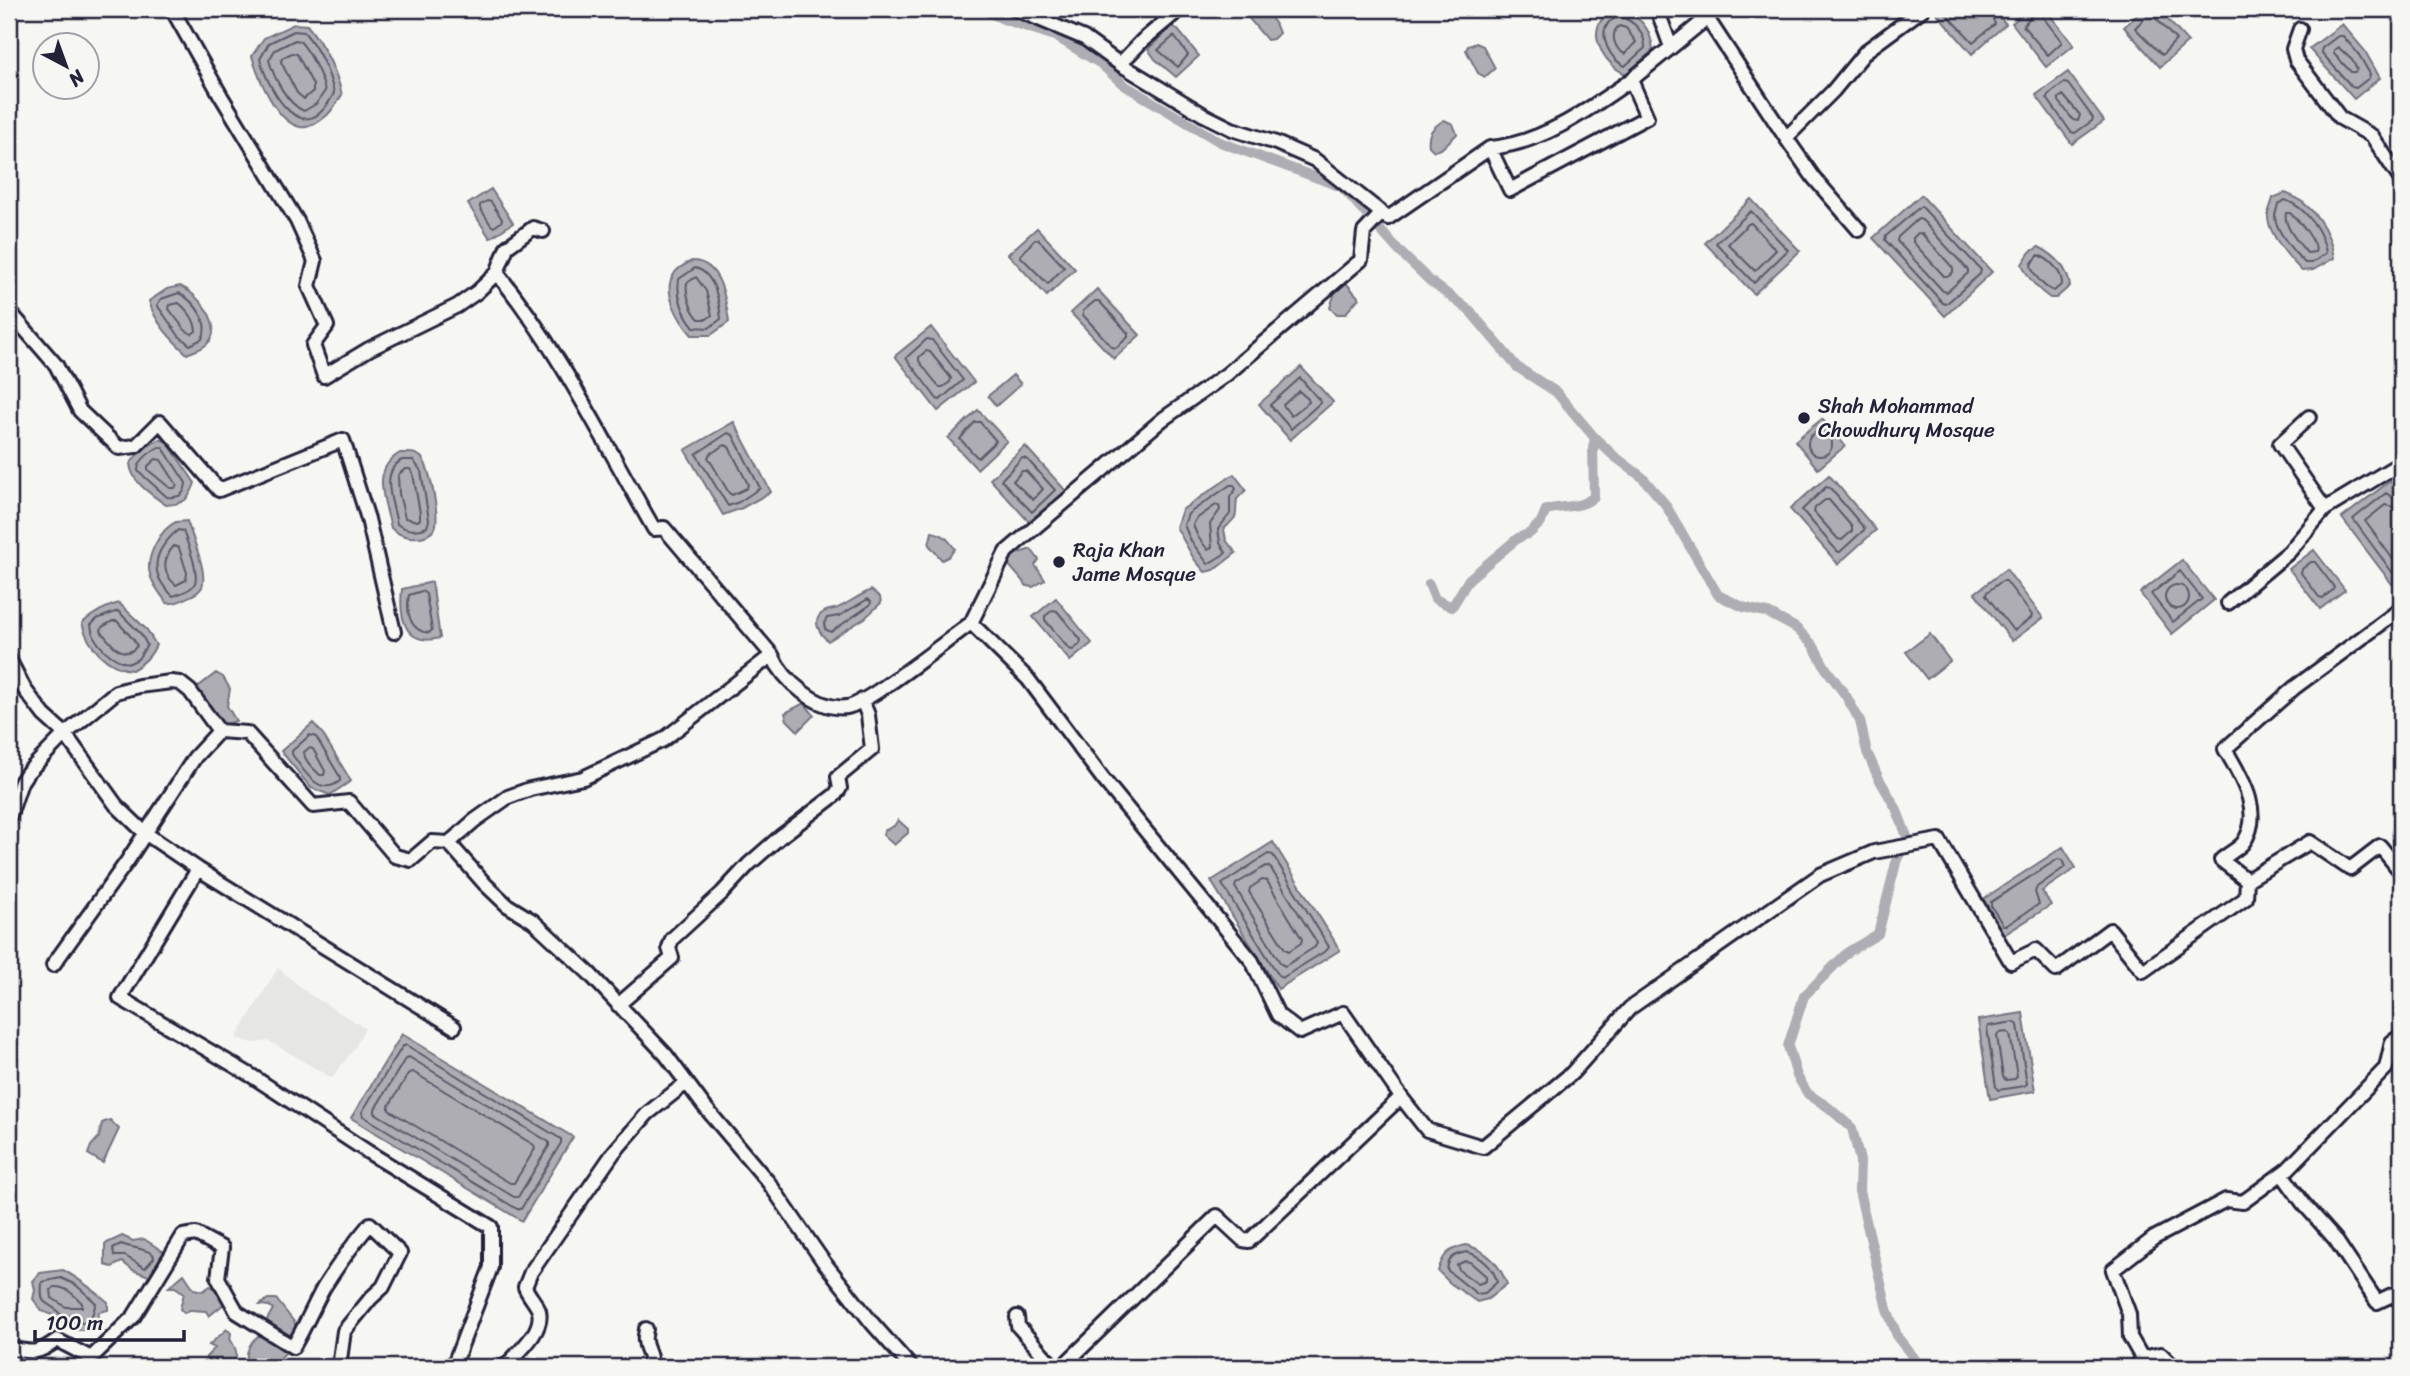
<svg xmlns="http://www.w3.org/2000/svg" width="2410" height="1376" font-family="Sriracha,sans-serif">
  <rect width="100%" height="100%" fill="#f6f6f2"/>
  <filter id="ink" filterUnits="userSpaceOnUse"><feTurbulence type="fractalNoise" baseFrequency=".0143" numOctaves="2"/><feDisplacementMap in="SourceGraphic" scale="14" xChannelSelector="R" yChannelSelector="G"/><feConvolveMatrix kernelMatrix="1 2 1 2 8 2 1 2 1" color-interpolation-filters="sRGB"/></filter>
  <g filter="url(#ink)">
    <path fill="#e6e6e4" d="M278,968L309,994L365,1028L354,1049L332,1078L269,1041L254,1043L236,1038Z"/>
    <path fill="#adadb3" stroke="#757583" stroke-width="2" d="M1241,9H1264L1275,23L1279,33L1273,39L1267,40Z
      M1617,9C1639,14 1651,28 1653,50L1626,74C1607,67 1587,37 1603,18C1606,15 1613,11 1617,9Z
      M1933,9H1993L2006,24L1972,54Z
      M2030,9H2045L2074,45L2046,67L2012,23Z
      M2144,9H2158L2188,42L2160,67L2124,27Z
      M294,24L307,25C324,46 336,69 342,95C337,102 332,112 325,117C319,122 308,129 300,127C276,122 258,77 252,56L264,38Z
      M2342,24L2365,51L2380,78L2354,99L2309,49Z
      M1173,26L1178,30L1199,56L1176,77L1155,59L1148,49Z
      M1476,43L1483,46L1495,68L1485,77L1478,73L1466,50L1468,46Z
      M2068,72L2104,121L2072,144L2036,95Z
      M1444,120L1453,124L1457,134L1441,149L1434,151L1429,146C1427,133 1433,127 1444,120Z
      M491,189L513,223L490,238L468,204Z
      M2285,193C2312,202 2330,230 2334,258L2313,270L2302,271C2290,259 2266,232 2268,214C2269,209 2272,203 2273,198Z
      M1921,195L1992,272L1945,316L1873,238Z
      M1751,199L1800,251L1754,294L1705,243Z
      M1037,228L1075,269L1047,296L1008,254Z
      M2039,247C2056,256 2067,267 2070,286L2056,298H2050C2037,289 2028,279 2022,264L2030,252Z
      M692,261C721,261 726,300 729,322L711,335H692C680,322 661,291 674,274C678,267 686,264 692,261Z
      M1346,283L1359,298L1345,314H1337L1330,308L1336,289Z
      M180,286C197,293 226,326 207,344C203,349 193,351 187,354C171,339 155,323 149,301L167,289Z
      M1097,289L1140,335L1114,359L1071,313Z
      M931,327L974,382L938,411L895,356Z
      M1301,367L1333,402L1290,440L1259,404Z
      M1013,375L1021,384L996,406L988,396Z
      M978,410L1007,441L977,469L948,438Z
      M1822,419L1845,446L1818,469L1795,441Z
      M734,422L771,492L742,508L723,515L685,450Z
      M160,439L167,442L195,483C189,500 184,504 166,505C151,494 132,483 130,464L141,450Z
      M1025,446L1066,491L1031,524L990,479Z
      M400,453C408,453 415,452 421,457C430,466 440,517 435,528C430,537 420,538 410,537C403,536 396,533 391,528C385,500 370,470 400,453Z
      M1234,474L1246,490L1237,499C1234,520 1241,512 1224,529L1226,540L1236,553L1214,570L1205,572L1194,559L1176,527L1182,510Z
      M1829,475L1876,530L1838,564L1790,509Z
      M2390,481L2401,497V577L2392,584L2342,518Z
      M187,521C192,537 208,572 202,587C199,593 193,595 188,597C181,601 175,604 167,603C161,595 152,584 150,574C145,558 160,529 176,522C179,521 183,522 187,521Z
      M932,532C944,534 948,539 955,549L948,557L942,560L929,545Z
      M1031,549L1039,560L1035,565L1045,580L1033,587L1027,586L1007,563C1014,550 1021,554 1031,549Z
      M2314,550L2345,590L2320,609L2289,569Z
      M2182,560L2214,600L2172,634L2140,593Z
      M2006,569L2043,618L2012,641L1975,593Z
      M432,582L440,638C404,647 399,617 402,589Z
      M871,590L880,597L881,603L865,618L828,641C820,634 810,620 824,612C828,609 835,610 840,607C851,601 860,595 871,590Z
      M1056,598L1092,643L1070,661L1033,617Z
      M119,603L147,630L156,645C151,657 143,664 132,670C107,668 88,647 82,623C94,613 104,607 119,603Z
      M1930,634L1950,661L1927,679L1906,652Z
      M216,673L223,677L230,689L227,706L236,721L220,726L194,690Z
      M804,703L814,715L798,731L787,720L785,713Z
      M313,723L322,733L351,781L330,795L311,788L281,751Z
      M898,820L908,829V833L894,845L883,835L884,831L894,826Z
      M1273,842L1340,950L1278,989L1211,881Z
      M2063,847L2076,868L2042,891L2051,905L2002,936L1980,901Z
      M2023,1013L2035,1091L1990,1099L1978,1020Z
      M402,1034L573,1137L522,1221L351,1118Z
      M110,1120L119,1129L103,1163L88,1154L91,1146L99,1137L102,1123Z
      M122,1236L133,1241L144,1239L164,1252L149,1276L133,1270L122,1262L112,1267L105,1265V1244Z
      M1466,1245C1488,1251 1499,1264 1507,1284L1488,1299L1477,1302L1450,1283L1438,1271C1443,1254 1449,1249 1466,1245Z
      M63,1270C80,1279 93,1290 108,1302V1310L99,1312L97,1323L88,1330H75L74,1323L56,1322L52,1315L42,1311L33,1299L35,1290L33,1281L40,1273Z
      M184,1274L194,1289L203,1291L210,1286L216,1288L225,1303L209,1316L206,1311L190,1310L184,1313L180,1309L184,1293L175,1287H169Z
      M268,1299H276L295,1323V1332L288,1338L263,1327L273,1309L269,1306L260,1305Z
      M227,1329L231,1333L230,1339C238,1351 239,1357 229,1367H220L216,1363L212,1364L211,1367H205L206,1357L215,1348L209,1345Z
      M262,1334L283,1346L286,1352L272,1367H255V1365L247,1363C245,1351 251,1339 262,1334Z"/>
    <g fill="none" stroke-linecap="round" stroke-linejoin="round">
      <path stroke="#5a5a6b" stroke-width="2" d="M1942,9L1973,42L1995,24L1989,9
        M2033,9L2032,15L2023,26L2048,55L2062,42L2042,16L2040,9
        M2150,12L2176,40L2162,55L2135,28Z
        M1619,16C1633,21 1645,31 1645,48L1625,66C1611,60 1597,36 1609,22C1612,20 1616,18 1619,16Z
        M1619,26L1626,28L1636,42L1625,54C1615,50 1609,34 1619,26Z
        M294,31L304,32C318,48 329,71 334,93C305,152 270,95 260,59L269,43Z
        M1174,36L1188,55L1178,67L1158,50Z
        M2338,36H2343L2359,55L2370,74L2369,78L2356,88L2352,87L2321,52L2322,48Z
        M295,40L300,41C311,54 321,74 325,91L316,104L304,111C287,104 274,78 269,60L275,50Z
        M2338,47L2352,60L2357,69L2355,72H2351L2334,54V50Z
        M292,53L297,54L313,85V91L304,99L297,93L281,62L282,58Z
        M2064,83L2068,84L2093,118L2092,121L2075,133L2071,132L2047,98L2048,95Z
        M2063,95L2080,115L2078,121L2073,120L2059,101V98Z
        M2285,200C2306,207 2323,232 2326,253L2312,263H2305C2295,254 2274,229 2275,215C2276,212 2277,208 2278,204Z
        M487,201L491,202L502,219L501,222L494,227L491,225L480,208V205Z
        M1921,206L1981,270L1980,274L1946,304L1943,303L1885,240L1886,236Z
        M1751,211L1788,250L1754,283L1716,243Z
        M2286,213H2290C2302,224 2310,233 2316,248L2315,252L2307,253C2299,243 2283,226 2286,213Z
        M1918,219L1922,220L1968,270V273L1947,292L1943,291L1897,241L1898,237Z
        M1751,223L1776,250L1755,271L1728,244L1748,224Z
        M1918,233L1922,234L1953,268V272L1949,276H1944L1913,242V238Z
        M1038,239L1064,267L1048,284L1020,256L1034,240Z
        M2039,255C2050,260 2062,271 2062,284L2054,291C2044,288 2032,274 2031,264Z
        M695,268C715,273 719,301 721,319L709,328L694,327C683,314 676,295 679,279Z
        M696,277L706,291L712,315L707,319H699C691,311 685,294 687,283Z
        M179,293C194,301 211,322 202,339L190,345L179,336L157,305L161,299Z
        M1095,301H1099L1128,333V337L1116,348L1112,347L1083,315V311Z
        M179,303C188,311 195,319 196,331L192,334L185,330L169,309L170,305Z
        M927,339L932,340L963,380L940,400L937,399L906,358Z
        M926,351L930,352L951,378L950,382L943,387H939L919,361V357Z
        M1300,378L1321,402L1291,429L1270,405Z
        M1299,391L1308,399L1309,402L1291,416L1283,405Z
        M975,422H980L996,441L978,458L960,439Z
        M1808 444a12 12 0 1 1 24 0a12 12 0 1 1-24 0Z
        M728,433L733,435L760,488L739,502L728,506L696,454Z
        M725,445L729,447L748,484L747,488L732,495L729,493L708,457L710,454Z
        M159,447L163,448L186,483C185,495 179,498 167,497L138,471C138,460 150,452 159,447Z
        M1022,458L1027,459L1055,490L1032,512L1001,480Z
        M156,459L161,460L177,485L175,488H170L148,470V466Z
        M402,460H413L421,471L429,520L427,527C417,532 405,530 397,524C393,503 379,472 402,460Z
        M405,469H410L413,474L420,513V519L418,521L405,518L399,494L398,475Z
        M1026,471L1043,489L1033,500L1013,481L1022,471Z
        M1230,485H1234L1236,489L1230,497V514L1218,529L1220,542L1226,553L1208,564L1191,541L1184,525L1188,514Z
        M1826,487L1830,488L1865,529L1840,552L1837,551L1802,510Z
        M1825,500H1829L1852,527V531L1842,540L1838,539L1814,512L1815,508Z
        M2401,500L2395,499L2386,493L2353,519L2392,572H2401
        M1216,505L1219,506L1220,510L1210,524L1212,547L1208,550L1198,537L1193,525L1196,519Z
        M2401,509L2385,505L2365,521L2395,562L2401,563
        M178,530L183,531C187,542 202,577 193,586C189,591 179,594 173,596C147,573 154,550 178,530Z
        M174,546L179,548L187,573L186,580L176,585C162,574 162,559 174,546Z
        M2311,562H2315L2334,587L2333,590L2323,598L2319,597L2301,573L2302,569Z
        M2180,571L2202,599L2173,622L2151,594Z
        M2002,581H2006L2032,615L2031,618L2015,630L2012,629L1986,595L1987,592Z
        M2165 597a12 12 0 1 1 24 0a12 12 0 1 1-24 0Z
        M422,591L426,594L432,630L429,633C409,631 406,611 409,595Z
        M868,599L871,602L870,605L831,632L825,629L824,623L827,618L839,616Z
        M1053,610L1057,611L1081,640L1080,644L1073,650L1069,649L1045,620V616Z
        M118,611L141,634L147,645L138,659L130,663C113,662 92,643 91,625L97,619Z
        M113,621H117L134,640L137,646C124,662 110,643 101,631L102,627Z
        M310,735L316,737L340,777V781C319,798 303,770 292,754V751Z
        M309,748L313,749L325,771L324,775H320C314,769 304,761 304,752Z
        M1268,854L1273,855L1329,947L1327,950L1282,978L1279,976L1222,884Z
        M2058,859L2062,860L2065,867L2037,887L2035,892L2039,904L2007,925H2003L1991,906V902Z
        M1266,866L1270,867L1317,943L1315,947L1285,966L1281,964L1235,887L1236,884Z
        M1262,880L1267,881L1302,939L1301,943L1289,951L1285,949L1249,892L1250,888Z
        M2014,1022L2018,1025L2027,1084L2024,1086L1998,1090L1996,1087L1987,1028L1989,1026Z
        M2007,1032L2010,1034L2017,1076L2015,1079L2006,1080L2003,1077L1997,1036L1999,1033Z
        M406,1045L561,1139V1143L521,1209H517L363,1116L362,1112L402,1047Z
        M409,1057L549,1142V1146L518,1197H514L375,1113V1109L405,1059Z
        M413,1072L534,1145L535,1149L514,1183H510L389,1110V1106L409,1073Z
        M121,1244C134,1249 141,1247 153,1254L154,1258L145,1268L125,1256H114L113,1248Z
        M1467,1252C1481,1256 1494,1268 1497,1282L1485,1293L1477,1294L1447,1270C1448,1257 1456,1254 1467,1252Z
        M1465,1261L1470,1262L1486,1276V1281L1478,1284L1460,1271L1457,1265Z
        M61,1278L76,1285L96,1303L91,1319L86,1323H82L75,1317L61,1315C46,1297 40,1311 42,1282Z
        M54,1287C66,1286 74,1295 82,1303V1307H66L52,1298L51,1290Z"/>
      <path stroke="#adadb3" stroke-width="10" d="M982,9L1003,19L1055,36L1101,64L1124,85L1220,142L1342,187L1399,251L1430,281L1470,311L1517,367L1556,392L1595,438L1614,456L1642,477L1665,504L1718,595L1743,607L1768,613L1796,628L1813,645L1825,667L1846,696L1860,721L1867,752L1878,777L1896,808L1908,839L1897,859L1878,934L1848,952L1804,996L1788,1046L1797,1076L1808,1094L1828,1107L1852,1128L1860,1161L1859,1191L1887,1309L1898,1338L1915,1359L1916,1367
        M1429,584L1435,599L1452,607L1469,579L1518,538L1530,533L1541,522L1546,510C1565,505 1579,509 1594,497L1593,447L1595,438"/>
      <defs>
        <path id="minor" d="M172,9L221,96L297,221L315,261L309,286L327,326L313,345L324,376L369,349L457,306L477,292L497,273L507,247L533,228L543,231
          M1015,9L1084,38L1120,64L1204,115L1232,129L1276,143L1315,160L1388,218L1490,148L1510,190L1647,117L1631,80L1707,18L1786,138
          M1657,9L1671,47
          M9,11V9
          M2300,29L2293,49L2296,60L2340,118L2372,136L2401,180
          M1120,64L1142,41L1180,9
          M1490,148C1543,143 1588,110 1631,80
          M1859,230L1814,178L1786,138L1833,91L1866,51L1923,9
          M497,273C560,351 604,442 654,529L664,528L772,655C783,680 817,711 847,707C868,704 949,639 971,623L1028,679L1103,779L1252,961L1278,1015L1300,1032L1343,1013L1401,1097
          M9,311L56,365L80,411L119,448L136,446L160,422L219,490L343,440L368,519L394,632
          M2309,417L2280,444L2325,509L2401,463
          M2228,603L2289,552L2325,509
          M971,623L1006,552L1163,419L1227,374L1361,260L1364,232L1381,214
          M9,659L25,690L44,715L65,734L116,805L145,833L198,869L120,998L252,1076L368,1152L491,1227V1267L453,1367
          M9,818L21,782L27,773L65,734L116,692L139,686L171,682L180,683L190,691L219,731L247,733L313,806L349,802L395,856L411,860L432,842L449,843L485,884L507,905L533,921L589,973L666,1055L704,1106L769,1183L823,1261L872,1323L911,1367
          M449,843L474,821L508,797L530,789L583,778L663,740L772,655
          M198,869L454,1027
          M2247,880L2221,860C2228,854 2238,849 2243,843C2265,813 2240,775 2225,749L2294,688L2401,609
          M53,965L128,860L195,757L219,731
          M618,1005L672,958L669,948L672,939L722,893L749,864L780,837L835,795L840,788L838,777L872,749L868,715L862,700
          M2282,1174L2303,1203L2335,1239L2377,1302L2394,1294L2401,1302
          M1017,1317L1018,1326L1054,1367
          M9,1348C32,1353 37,1355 57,1340L91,1358L134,1316L183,1236L196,1234L222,1248L218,1278L237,1312L293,1347C305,1327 313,1307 324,1287C338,1265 353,1244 370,1224L400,1253L383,1287L371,1298L344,1331L339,1367
          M2142,1358L2130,1337L2129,1314L2113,1270L2154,1238L2226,1200L2243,1202L2288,1169L2386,1068L2392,1042L2401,1036
          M505,1367C517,1353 544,1332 539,1311C537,1304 528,1295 525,1287L531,1272L614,1152L647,1114L686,1083
          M646,1367C655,1356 646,1353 645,1341C644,1340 646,1330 646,1329
          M1062,1367L1217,1216L1243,1240L1249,1241L1401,1097L1427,1130L1483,1147L1572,1073L1630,1008L1820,875L1874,852L1939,840L2011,962L2036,950L2056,970L2110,930L2143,971L2246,898L2247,880L2310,842L2350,869L2380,846L2401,872
          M2136,1367L2142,1358L2161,1354L2174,1367"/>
      </defs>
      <use href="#minor" stroke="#22223b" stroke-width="18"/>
      <use href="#minor" stroke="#f6f6f2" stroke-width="12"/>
    </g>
  </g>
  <g fill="#22223b" stroke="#f6f6f2" stroke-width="2.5">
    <circle cx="1804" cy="418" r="7"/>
    <circle cx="1059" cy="562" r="7"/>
  </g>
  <g text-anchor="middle" stroke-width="5" stroke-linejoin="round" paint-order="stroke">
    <g font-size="21" fill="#22223b" stroke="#f6f6f2" text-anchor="start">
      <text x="1818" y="413">Shah Mohammad<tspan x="1818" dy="24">Chowdhury Mosque</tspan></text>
      <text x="1073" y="557">Raja Khan<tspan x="1073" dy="24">Jame Mosque</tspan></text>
    </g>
  </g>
  <rect width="2410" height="1376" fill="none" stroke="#f6f6f2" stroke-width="35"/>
  <rect x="18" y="18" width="2375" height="1341" fill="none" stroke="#22223b" stroke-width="2.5" filter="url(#ink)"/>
  <g transform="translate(66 66) rotate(139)"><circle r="33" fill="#f6f6f2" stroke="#a1a1a9" stroke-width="2"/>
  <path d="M0-5L12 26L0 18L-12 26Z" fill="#22223b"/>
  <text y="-10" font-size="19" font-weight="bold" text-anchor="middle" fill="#22223b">N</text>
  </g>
  <path d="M35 1330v10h149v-10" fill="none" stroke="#22223b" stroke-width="3.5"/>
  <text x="46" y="1330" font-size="21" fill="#22223b" stroke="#f6f6f2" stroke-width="5" paint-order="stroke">100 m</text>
</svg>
